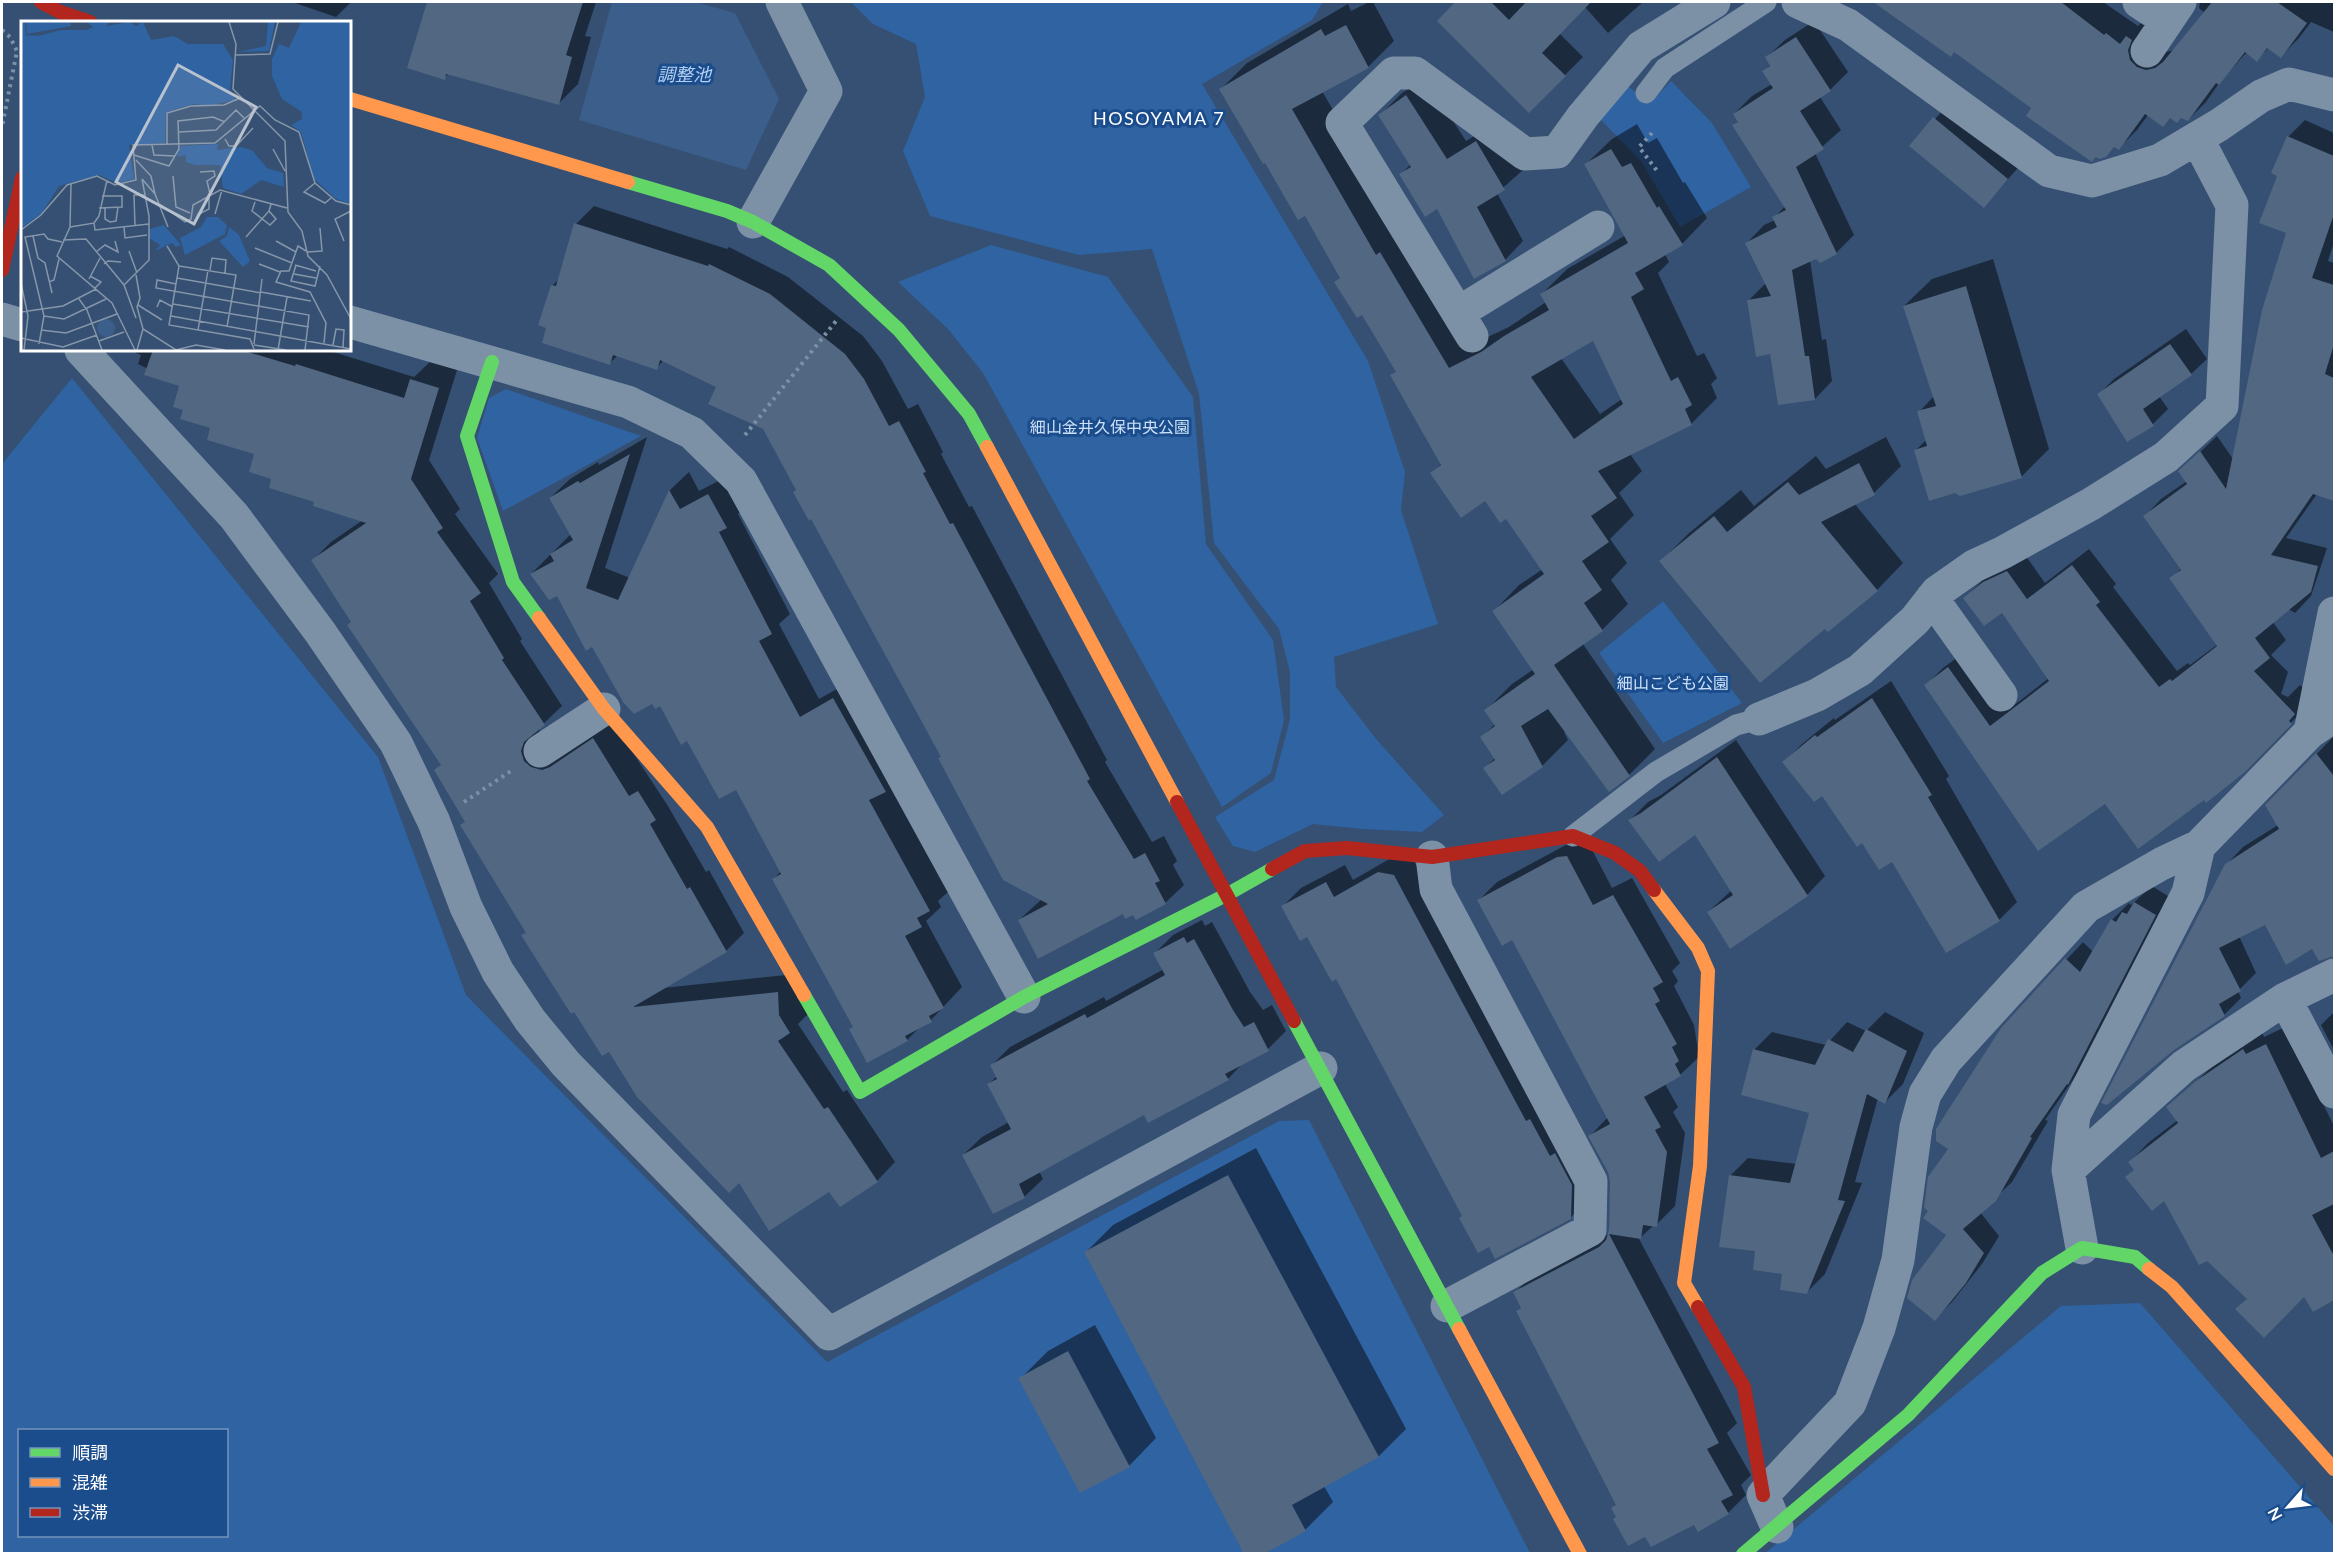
<svg xmlns="http://www.w3.org/2000/svg" width="2336" height="1555" font-family="Lato,'Noto Sans JP',sans-serif">
  <rect width="100%" height="100%" fill="#355072"/>
  <path fill="#2f63a2" fill-rule="evenodd" d="M851,2H1323L1312,20L1202,84L1368,361L1405,472L1401,510L1438,624L1334,657L1336,687L1377,740L1444,815L1422,832L1363,829L1313,824L1255,852L1233,846L1215,817L1274,780L1290,719V672L1279,629L1214,543L1199,394L1152,249L1079,255L930,216L903,151L925,97L916,44L873,24Z
    M1671,81L1712,123L1751,187L1680,227L1641,161L1601,120L1625,84L1650,103Z
    M991,245L1108,277L1193,397L1206,544L1273,640L1284,720L1271,773L1222,807L983,373L948,329L898,282Z
    M72,378L378,757L466,995L827,1362L1279,1121L1309,1120L1530,1553L2,1554V464ZM20,1430H226V1536H20Z
    M506,389L641,436L503,511L477,438L489,398Z
    M1663,601L1742,703L1663,743L1599,653Z
    M2140,1303L2334,1526V1554H1764L2061,1306Z"/>
  <path fill="#3b5e8b" d="M612,2H695L735,13L779,99L746,170L579,120Z"/>
  <path fill="#0007" fill-rule="evenodd" d="M292,2H351L336,17Z
    M429,2H596L585,36L591,37L578,84L558,104L449,73L444,78L409,67Z
    M1369,2H1373L1394,41L1368,67L1322,91L1402,230L1475,343L1509,327L1546,302L1541,295L1567,269L1626,235L1586,164L1612,139L1637,124L1648,143L1657,138L1683,183L1685,182L1707,218L1682,244L1665,254L1669,262L1658,273L1697,356L1704,353L1717,378L1711,384L1717,398L1691,424L1630,454L1642,471L1619,493L1634,515L1610,539L1627,563L1611,580L1628,604L1602,630L1583,644L1655,749L1629,775L1566,731L1564,732L1568,740L1542,766L1502,793L1485,768L1495,758L1482,737L1496,723L1486,710L1512,684L1534,669L1494,611L1519,585L1543,569L1506,516L1485,499L1432,473L1442,463L1397,371L1362,313L1336,282L1341,277L1305,214L1221,89L1247,63L1348,4L1351,11ZM1593,339L1622,399L1600,414L1561,358Z
    M1458,2H1643L1608,33L1585,7L1559,33L1583,57L1529,111L1439,20Z
    M1928,2H2103L2138,26L2145,19L2165,52L2175,50L2205,13L2199,8L2200,2H2334V32L2311,22L2299,38L2281,56L2269,47L2257,60L2247,52L2222,79L2206,102L2188,120L2182,116L2171,117L2163,125L2148,115L2137,130L2119,148L2033,108L1915,19Z
    M1814,21L1848,72L1830,90L1820,97L1841,130L1815,153L1854,235L1837,252L1820,261L1817,257L1810,260L1822,340L1826,339L1832,381L1815,399L1749,300L1766,283L1747,243L1764,225L1775,220L1774,218L1785,206L1734,125L1739,121L1734,114L1752,96L1772,84L1764,71L1771,64L1767,57L1785,40Z
    M1425,78L1466,141L1495,124L1523,170L1497,193L1523,241L1505,260L1438,207L1401,174L1411,164L1380,115L1402,93Z
    M1953,99L2025,160L1984,206L1911,146Z
    M2305,120L2334,133V242L2328,261L2334,263V495L2330,499L2317,494L2286,538L2327,548L2311,596L2295,613L2244,583L2286,640L2271,655L2288,672L2281,694L2288,697L2300,685L2311,696L2309,704L2244,771L2205,798L2105,802L1926,685L1943,668L1966,651L2008,710L2049,678L2002,611L1965,598L1982,581L2002,566L2025,555L2045,583L2089,549L2116,584L2113,587L2177,671L2188,663L2190,665L2218,644L2171,579L2188,561L2145,516L2161,499L2187,481L2197,455L2217,436L2233,459L2288,232L2278,175L2288,137Z
    M594,206L727,249L729,247L788,277L863,336L882,361L908,409L918,404L943,452L941,454L969,507L972,506L1107,760L1105,762L1152,842L1164,836L1177,861L1173,865L1184,885L1165,903L1134,913L1123,912L1019,920L1042,899L943,756L765,428L718,387L664,360L656,368L618,355L610,363L540,324L553,285L560,278L576,224Z
    M1993,259L2049,449L2022,476L1960,494L1915,451L1927,439L1919,412L1934,396L1904,306L1932,279Z
    M2186,329L2207,359L2191,374L2159,396L2168,409L2153,424L2128,440L2099,394L2114,379Z
    M137,350H327L414,377L430,362L457,370L429,460L460,509L455,514L498,574L489,583L522,639L520,641L562,706L540,727L539,732L612,721L668,806L706,872L709,870L744,933L726,951L663,988L796,974L808,1014L798,1024L843,1092L847,1090L895,1162L877,1181L830,1190L740,1180L609,1050L523,936L527,932L467,821L436,770L442,764L313,560L331,542L363,520L316,501L273,478L256,453L185,409L181,385L138,364L141,355L136,353Z
    M647,437L605,568L630,578L670,490L689,472L699,491L728,476L745,508L738,514L790,614L779,624L819,699L853,680L949,891L938,901L941,907L926,921L962,987L931,1020L921,1026L907,1040L855,1026L774,879L781,871L736,787L687,739L661,704L593,645L558,594L532,573L571,534L550,498L570,479L598,462L599,465Z
    M1886,437L1901,466L1874,493L1854,503L1903,563L1877,590L1661,561L1688,534L1741,490L1754,506L1816,456L1826,469Z
    M1891,681L1949,776L1946,779L2017,902L1999,920L1863,841L1822,793L1784,762L1802,744L1834,718L1835,720Z
    M2334,736V938L2314,950L2265,923L2239,936L2256,973L2238,991L2241,998L2224,1015L2173,1049L2226,865L2243,847L2278,825L2267,806Z
    M1736,740L1825,876L1807,895L1731,947L1708,912L1732,890L1696,833L1630,820L1648,802L1661,795Z
    M1586,838L1612,888L1632,878L1680,963L1672,971L1678,981L1674,986L1694,1025L1699,1057L1680,1075L1665,1084L1678,1107L1673,1112L1685,1133L1675,1206L1656,1225H1654L1641,1237H1638L1737,1423L1727,1433L1751,1475L1741,1485L1746,1495L1728,1513L1646,1535L1618,1516L1617,1504L1517,1311L1522,1307L1515,1293L1533,1274L1609,1234L1611,1181L1609,1172L1590,1136L1608,1117L1512,938L1479,900L1497,882L1577,839Z
    M1398,854L1412,857L1589,1199L1571,1217L1464,1216L1337,977L1307,935L1283,906L1301,888L1345,865L1353,880Z
    M2152,886L2171,898L2077,1074L2045,1120L2048,1121L2012,1182L1980,1212L1999,1236L1982,1264L1952,1302L1935,1319L1948,1235L1930,1210L1950,1148L2002,1029L2083,942L2093,952L2112,920L2129,903L2131,905Z
    M1202,920L1205,926L1212,922L1250,992L1263,1010L1272,1005L1286,1031L1268,1049L1245,1061L1228,1079L1145,1113L1039,1171L1043,1179L1024,1197L963,1155L982,1137L1009,1122L989,1084L997,1076L992,1065L1010,1047L1104,997L1106,1001L1164,969L1155,953L1173,935Z
    M1885,1012L1924,1033L1903,1084L1885,1102L1878,1098L1855,1182L1862,1183L1825,1274L1807,1292L1756,1250L1730,1176L1748,1158L1797,1164L1811,1112L1754,1050L1772,1032L1826,1045L1847,1022L1866,1031Z
    M2334,1012V1050L2321,1025Z
    M2285,1027L2334,1126V1298L2313,1310L2305,1294L2248,1299L2165,1199L2130,1162L2148,1143L2178,1120L2168,1108L2216,1063L2262,1032L2264,1037Z
    M1256,1148L1406,1429L1379,1456L1324,1486L1333,1502L1305,1530L1086,1252L1113,1225Z
    M1095,1325L1156,1438L1129,1466L1020,1379L1048,1351Z"/>
  <path fill="#516782" fill-rule="evenodd" d="M427,2H583L566,55L572,57L559,105L446,74L445,80L407,68Z
    M1455,2H1491L1509,20L1526,2H1591L1542,53L1566,76L1529,113L1437,21Z
    M1873,2H2061L2104,35L2106,33L2120,44L2126,36L2132,40L2128,50L2130,60L2137,67L2146,70L2155,68L2163,62L2212,2H2277L2307,23L2281,58L2267,48L2257,62L2245,52L2219,85L2216,83L2188,121L2181,118L2177,123L2170,118L2163,127L2145,114L2119,150L2114,147L2106,157L2099,159L2096,157L2092,162L2026,116L2031,108L1954,52L1951,57Z
    M1346,25L1369,68L1292,109L1376,255L1380,252L1449,368L1481,352L1504,336L1549,310L1540,294L1628,243L1584,164L1611,149L1622,167L1631,163L1657,208L1659,206L1683,245L1635,273L1644,289L1631,297L1671,381L1678,377L1692,405L1685,409L1692,425L1598,471L1617,498L1591,516L1609,542L1582,561L1602,590L1584,603L1603,631L1554,665L1630,776L1609,792L1548,709L1521,726L1543,767L1502,795L1483,768L1495,760L1480,737L1495,726L1484,710L1535,674L1492,611L1544,574L1506,519L1500,523L1485,501L1461,518L1430,473L1441,465L1390,375L1396,372L1362,315L1357,318L1334,282L1340,278L1305,216L1298,220L1265,163L1263,164L1219,89L1321,29L1325,36ZM1593,341L1623,404L1574,439L1531,377Z
    M1796,37L1831,91L1800,111L1824,149L1796,167L1837,254L1820,263L1816,259L1792,270L1805,356H1809L1815,400L1778,405L1770,354L1756,357L1747,300L1771,296L1745,243L1777,227L1772,217L1786,210L1732,125L1738,122L1733,114L1773,88L1762,71L1770,66L1765,57Z
    M1406,95L1447,159L1476,141L1505,190L1477,207L1506,261L1474,279L1437,209L1425,217L1399,174L1411,167L1378,115Z
    M1933,117L2008,179L1984,208L1909,146Z
    M2287,136L2334,156V214L2312,278L2334,285V344L2325,374L2334,378V501L2313,494L2271,555L2318,566L2311,592L2255,638L2270,658L2254,671L2295,714L2289,721L2292,724L2245,772L2206,803L2204,800L2138,849L2105,804L2038,851L1924,685L1948,667L1990,726L2049,681L2002,613L1984,626L1963,598L1983,582L2007,571L2027,599L2072,565L2100,602L2096,605L2159,687L2170,679L2172,681L2217,646L2169,578L2181,570L2143,516L2187,484L2178,471L2200,451L2226,489L2262,310L2286,233L2259,223L2277,176L2271,173Z
    M574,223L708,266L709,264L770,294L845,354L864,379L889,426L899,421L926,472L923,473L950,524L953,523L1090,779L1087,781L1134,859L1145,853L1160,881L1155,883L1166,904L1136,920L1133,915L1125,919L1123,914L1038,959L1018,920L1048,904L1003,880L938,758L941,757L811,519L809,521L793,492L796,490L763,429L708,404L716,387L660,360L657,370L613,355L610,365L542,343L546,328L538,325L551,285L556,286Z
    M1966,286L2022,478L1960,496L1955,493L1929,501L1914,450L1927,446L1917,411L1936,406L1903,306Z
    M2170,344L2192,375L2143,409L2154,426L2127,442L2097,394Z
    M153,350H241L295,366L296,364L404,398L410,379L439,388L411,479L443,528L437,532L481,593L470,601L504,658L502,660L545,725L524,742L521,751L524,761L531,767L542,770L550,767L593,738L629,796L638,791L656,820L650,824L687,889L690,887L727,952L633,1007L778,992L779,1015L790,1033L778,1041L824,1109L828,1107L878,1182L840,1207L829,1192L769,1231L739,1183L729,1193L637,1097L609,1052L602,1056L574,1012L571,1014L521,935L526,933L460,825L465,822L434,770L441,765L347,625L351,622L311,560L366,523L313,506L314,502L269,488L271,479L249,472L254,454L207,440L210,428L180,419L183,410L173,407L179,386L144,375Z
    M630,454L586,588L618,600L669,490L680,509L708,494L727,528L719,532L772,634L759,641L800,717L833,698L886,792L869,800L930,911L917,918L922,927L905,936L944,1008L929,1016L932,1022L905,1036L908,1041L867,1063L849,1029L853,1027L772,879L781,874L736,790L719,799L687,741L681,745L660,706L655,709L652,704L634,714L623,702L592,647L586,651L557,596L549,600L530,574L554,561L550,554L573,540L549,498L578,481L580,483Z
    M1859,463L1875,495L1821,522L1878,591L1828,632L1825,629L1760,683L1659,561L1714,516L1727,532L1788,482L1799,495Z
    M1872,698L1932,795L1928,797L2000,921L1946,953L1892,862L1879,870L1862,843L1857,847L1822,796L1814,802L1782,762L1815,735L1817,737Z
    M2316,753L2334,776V956L2319,961L2312,949L2286,965L2265,925L2219,948L2241,991L2219,1004L2225,1016L2174,1050L2107,1105L2101,1103L2225,864L2279,829L2265,805Z
    M1717,757L1808,896L1730,949L1707,912L1733,895L1695,835L1659,862L1628,820L1641,813Z
    M1567,856L1593,905L1613,895L1663,982L1653,988L1660,1001L1655,1004L1677,1044L1672,1047L1679,1061L1675,1064L1681,1076L1644,1097L1661,1127L1655,1130L1667,1152L1657,1227L1643,1225L1641,1239L1609,1234L1719,1443L1707,1449L1733,1495L1721,1501L1729,1514L1698,1532L1694,1525L1651,1547L1645,1537L1628,1546L1613,1519L1616,1517L1611,1508L1616,1505L1516,1311L1521,1308L1513,1292L1599,1247L1606,1240L1609,1230L1610,1181L1608,1172L1588,1136L1610,1124L1512,940L1502,946L1477,900L1557,857Z
    M1378,872L1394,875L1526,1121L1530,1119L1550,1156L1555,1153L1572,1185L1571,1219L1495,1259L1489,1247L1478,1253L1459,1218L1462,1216L1336,979L1332,982L1307,937L1300,941L1281,906L1326,882L1334,897Z
    M2134,902L2156,915L2068,1085L2067,1084L2030,1137L2032,1138L1996,1201L1963,1229L1984,1253L1966,1283L1935,1321L1907,1298L1912,1280L1946,1235L1923,1218L1928,1211L1924,1208L1928,1177L1948,1149L1936,1141V1129L2001,1028L2065,958L2080,972L2111,919L2116,922L2122,912L2127,914Z
    M1184,937L1187,943L1194,939L1233,1010L1244,1027L1254,1022L1269,1051L1225,1074L1229,1080L1148,1123L1144,1115L1019,1184L1025,1198L993,1214L962,1155L1011,1129L987,1084L997,1079L990,1065L1085,1014L1087,1018L1165,975L1153,953Z
    M1866,1029L1907,1051L1885,1104L1867,1094L1838,1200L1845,1201L1807,1294L1780,1290L1782,1274L1753,1270L1755,1251L1719,1247L1729,1175L1790,1183L1809,1113L1741,1095L1753,1049L1815,1065L1828,1039L1853,1052Z
    M2266,1044L2321,1158L2334,1151V1204L2312,1215L2334,1256V1300L2313,1312L2304,1297L2264,1338L2235,1309L2247,1299L2207,1261L2199,1265L2164,1201L2152,1211L2125,1177L2134,1170L2128,1162L2178,1123L2166,1107L2196,1081L2243,1049L2246,1054Z
    M1228,1175L1379,1457L1292,1505L1306,1531L1264,1554H1244L1084,1252Z
    M1068,1351L1130,1467L1080,1493L1018,1378Z"/>
  <g fill="none" stroke-linecap="round" stroke-linejoin="round">
    <path stroke="#7c90a6" stroke-width="4" stroke-dasharray="3 4.5" stroke-linecap="butt" d="M2,30L10,37L17,51L2,127
      M1652,133L1639,147L1658,172
      M745,435L836,321
      M464,802L511,771"/>
    <path stroke="#7c90a6" stroke-width="21" d="M1646,93L1665,68L1766,2
      M1573,836L1656,772L1736,725L1759,719"/>
    <path stroke="#7c90a6" stroke-width="33" d="M1798,2L1848,25L2049,171L2092,181L2160,160L2219,125L2261,96L2289,84L2334,95
      M2139,2L2166,20
      M2147,51L2180,2
      M753,222L826,91L782,2
      M1458,313L1598,227
      M2,319L22,325
      M350,322L628,402L692,433L741,481L1024,997
      M1472,336L1342,123L1394,73H1415L1525,154L1557,152L1583,116L1641,47L1714,2
      M81,350L234,516L320,632L396,743L434,822L466,907L498,972L530,1020L566,1064L829,1334L1321,1068
      M1932,598L2001,695
      M1759,719L1817,695L1860,670L1915,620L1937,592L1974,566L2002,553L2091,504L2166,457L2222,406L2232,205L2197,138
      M2310,732L2334,613
      M540,751L604,709
      M1432,857L1436,889L1591,1181L1590,1230L1447,1306
      M2285,999L2334,1092
      M2068,1170L2184,1066L2285,999L2334,975
      M2082,1248L2068,1170L2074,1115L2188,893L2199,846L2310,732L2334,716
      M1777,1527L1763,1495L1850,1403L1879,1328L1898,1260L1916,1127L1925,1094L1946,1060L2086,907L2161,864L2199,846"/>
    <path stroke="#63d668" stroke-width="14" d="M628,182L727,211L753,222L829,265L899,330L969,414L987,447
      M492,362L467,436L513,582L539,618
      M804,995L860,1092L1024,997L1228,894L1272,869
      M1294,1021L1459,1329
      M1743,1554L1908,1415L2042,1273L2082,1248L2135,1257L2149,1269"/>
    <path stroke="#ff974d" stroke-width="14" d="M350,99L628,182
      M987,447L1177,802
      M539,618L604,709L707,827L804,995
      M1654,890L1698,948L1708,971L1700,1166L1684,1283L1698,1307
      M2149,1269L2172,1287L2334,1469
      M1459,1329L1580,1554"/>
    <path stroke="#b3261e" stroke-width="14" d="M41,2L60,12L90,22
      M2,270L22,178
      M1177,802L1294,1021
      M1272,869L1305,851L1347,848L1432,857L1573,836L1615,853L1640,871L1654,890
      M1698,1307L1744,1387L1763,1495"/>
  </g>
  <g text-anchor="middle" stroke-width="6" stroke-linejoin="round" paint-order="stroke">
    <g font-size="16" fill="#cce1f9" stroke="#1b4c8c">
      <text x="1110" y="433">細山金井久保中央公園</text>
      <text x="1673" y="689">細山こども公園</text>
    </g>
    <g font-size="18" font-style="italic" fill="#b2d0f4" stroke="#1b4c8c">
      <text x="684" y="81">調整池</text>
    </g>
    <g font-size="18" letter-spacing="1.5" fill="#fff" stroke="#1b4c8c">
      <text x="1159" y="125">HOSOYAMA 7</text>
    </g>
  </g>
  <g transform="translate(21 21)">
    <rect width="330" height="330" fill="#355072"/>
    <path d="M0,1H4L5,14L17,15L40,9H66L72,6L66,1H89L85,5L109,1L115,5L122,1L130,19L153,15L167,23H202L212,39L209,68L214,79L187,85L173,83L145,91L144,122L108,124L113,158L96,162L78,154L38,165L20,193L0,207ZM5,1H49L50,5L6,13ZM247,1H254L248,30L217,31L245,25ZM280,1H330V183L315,178L293,158L280,111L270,104L281,98V91L261,78L251,55V38L258,23L268,27ZM197,123L196,129L220,126L231,129L246,147L262,152L263,166L240,159L220,173L202,167L199,144H174L165,141V134L156,136L160,125ZM186,196H197L206,204L204,213L164,234L159,217L180,206ZM143,204L160,224L155,226L151,222L134,230L139,224L128,217L129,208ZM208,206L218,214L229,240L222,246L198,220L206,215Z" fill="#2f63a2"/>
    <path d="M76 307a9 9 0 1 1 18 0a9 9 0 1 1-18 0Z" fill="#3b5e8b"/>
    <path fill="none" stroke="#8696aa" stroke-width="1.5" d="M208,1L215,23L212,68L264,120L267,191L281,210L287,235L306,254L330,298M214,34L249,33L257,1M158,111L195,109L215,89L224,98M204,118L208,125H215L232,107M131,124L133,134L154,135M146,124V92L170,85L203,84L219,77M252,128L264,150M113,134L148,145L158,128L157,100L192,96L204,101M115,139L130,155L134,173M179,151L193,150L194,155L186,160L189,173M152,155L155,186L169,192M121,158L134,173L147,206M294,162L283,171L304,182L310,177M50,163L49,206L36,235L91,282L114,329M234,181L231,190L249,204L255,198L248,190M137,182L164,201L170,198L172,184L199,169L266,187M78,187L101,186V175H81M84,187V198L89,201L95,200L97,186M194,193L201,169M176,194L188,188V175M73,202L78,195L86,159M114,205L113,174H124M49,206L73,202L74,209L128,203M103,206L104,217L126,214M0,209L20,194L46,164L76,155L94,164L115,159L112,124L194,122L239,85L254,99L278,111L294,162L315,180L330,184M12,215L17,237L24,242L31,272M225,216L248,190L250,183M42,219L65,218L103,264L115,297M255,220L275,231M323,220L314,198L330,190M146,225L158,245L148,304L229,318L233,328M234,227L271,242M108,230L116,252M285,230L277,225L268,250H260L255,261L289,271L305,302L303,322M75,231L84,224L97,231L94,220M286,231L301,230L299,207M83,243L87,240L100,241M238,243L259,251M274,244L295,250M275,244L270,260L294,265L299,245M158,245L215,254L206,306M189,249L191,237L205,239L204,252M273,253L295,257M115,254L119,277L116,286L122,308L155,329L175,324L204,329M69,255L80,261L74,267M156,257L240,272M68,258L79,237M28,261L33,259L38,238M0,262L7,295L3,329M155,263L136,259L135,267L288,294L284,329M103,264L128,239V195L121,158M240,271L290,280M58,278L66,289L81,329M152,283L288,306M117,284L141,299M136,286L139,279L152,286M0,291L42,285L75,268M23,295L43,298L85,278M150,295L330,328M20,309L45,312L96,293M177,309L187,249M0,317L42,326L76,314M78,320L103,311M18,323L23,295L4,216L23,213L27,218L41,221M233,323L241,258M233,324L265,329M312,324L315,308L323,309L322,326M116,329L122,308M257,329L266,276"/>
    <path fill="#b8c2ce" fill-opacity="0.15" stroke="#b8c2ce" stroke-width="3" d="M157,44L235,86L173,203L95,161Z"/>
    <rect width="330" height="330" fill="none" stroke="#fff" stroke-width="3"/>
  </g>
  <rect width="2336" height="1555" fill="none" stroke="#ffffff" stroke-width="6"/>
  <rect x="18" y="1429" width="210" height="108" fill="#1b4c8c" stroke="#7694ba" stroke-width="1.5"/>
  <rect x="30" y="1448" width="30" height="9" fill="#63d668" stroke="#7694ba" stroke-width="1.5"/>
  <text x="72" y="1459" font-size="18" fill="#ffffff">順調</text>
  <rect x="30" y="1478" width="30" height="9" fill="#ff974d" stroke="#7694ba" stroke-width="1.5"/>
  <text x="72" y="1489" font-size="18" fill="#ffffff">混雑</text>
  <rect x="30" y="1508" width="30" height="9" fill="#b3261e" stroke="#7694ba" stroke-width="1.5"/>
  <text x="72" y="1519" font-size="18" fill="#ffffff">渋滞</text>
  <g transform="translate(2288 1507) rotate(242)" stroke="#1b4c8c" stroke-width="4.5" paint-order="stroke">
  <path d="M0-4.5L10 22L0 15L-10 22Z" fill="#ffffff"/>
  <text y="-9" font-size="16" font-weight="bold" text-anchor="middle" fill="#ffffff">N</text>
  </g>
</svg>
